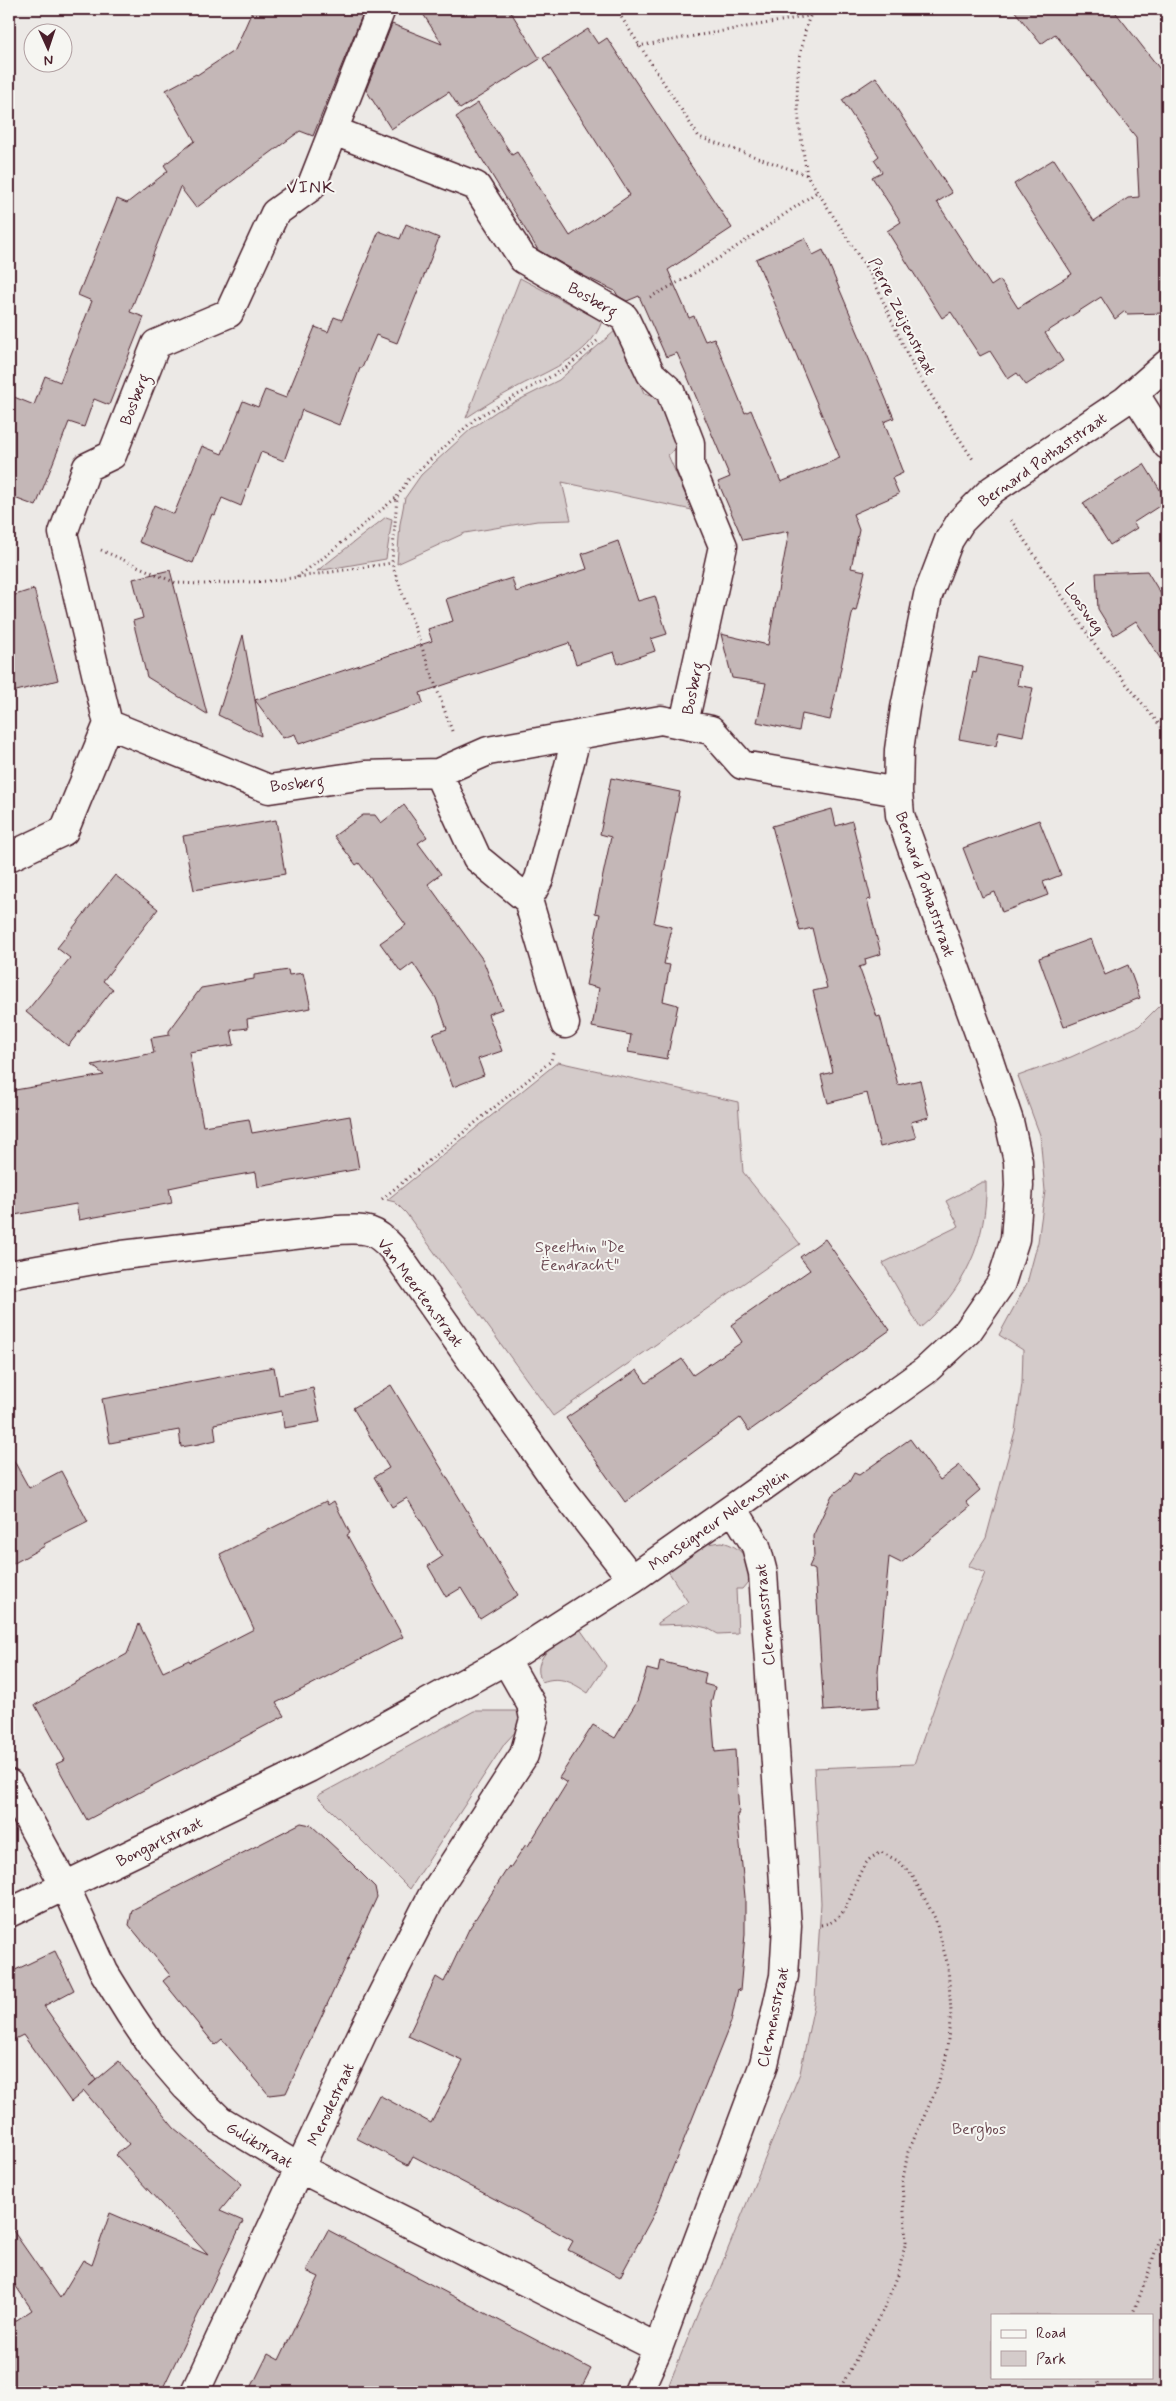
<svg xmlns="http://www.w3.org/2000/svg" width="1176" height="2401" font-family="Mynerve,sans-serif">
  <rect width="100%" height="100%" fill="#ece9e6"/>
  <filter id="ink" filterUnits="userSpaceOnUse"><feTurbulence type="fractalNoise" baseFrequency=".02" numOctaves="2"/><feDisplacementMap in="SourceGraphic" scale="10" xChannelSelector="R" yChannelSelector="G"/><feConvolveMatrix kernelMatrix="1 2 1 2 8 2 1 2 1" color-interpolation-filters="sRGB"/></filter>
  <g filter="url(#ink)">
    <path fill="#d4cbca" stroke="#8f757a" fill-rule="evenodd" d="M520,278L602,321C590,358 543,372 512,390C497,398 481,408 466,418Z
      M616,330L644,393L659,397L679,446L668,455L692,510L562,482L571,520L537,521L465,533L397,564L400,524L405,498L421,475L472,428L497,411L559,380Z
      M386,517L392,519L386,559L317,571Z
      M1167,998V2392H666L704,2298L712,2288L800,2073L815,2000L821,1903L814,1768L914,1764L969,1610L985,1573L968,1566L986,1538L1015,1431L1022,1384L1023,1350L999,1335L1027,1283L1038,1242L1045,1191L1040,1135L1018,1076L1071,1057L1139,1026ZM992,2315H1152V2377H992Z
      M558,1062L738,1102L743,1172L800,1244L553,1416L406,1213L395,1202L387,1200Z
      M982,1182H986C988,1239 964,1291 920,1328L883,1263L959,1226L946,1201Z
      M722,1542C742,1547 747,1558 753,1576L742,1589H736L738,1633L718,1634L707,1628L690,1624L658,1625V1623L688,1602L668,1571L707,1544Z
      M580,1629L606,1666L588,1693C573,1683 561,1675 542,1682C528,1655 562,1640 580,1629Z
      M474,1711H523L518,1729L505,1743L410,1889L317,1796Z"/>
    <path fill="#c4b7b7" stroke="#4a1f2b" d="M253,9H351L363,13L313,136L300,131L196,208L180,187L130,312L144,317L109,405L94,399L84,427L69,422L36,506L9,496V395L34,405L45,376L60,382L92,301L78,295L117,199L127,203L168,171L164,165L195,141L166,90L196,74L197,75L235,50Z
      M420,9H509L540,59L460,109L449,92L391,129L366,90L392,24L442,44Z
      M1013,9H1113L1167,78V313L1127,314L1125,311L1115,319L1101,297L1045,333L1063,361L1026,385L1017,373L1008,379L990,351L980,356L951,312L942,318L887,231L901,222L872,177L882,172L874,160L879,156L842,100L876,77L952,193L937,202L991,286L1000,280L1018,308L1072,274L1014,184L1054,159L1094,221L1128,198L1139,197L1136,137L1055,34L1041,44Z
      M588,29L598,44L607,38L732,228L668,270L689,318L694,316L705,341L714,338L745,413L751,410L781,482L840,458L756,259L805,238L813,255L823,250L894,418L884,422L903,473L892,478L899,494L853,514L859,530L851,568L865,571L856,611L853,610L830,720L802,714L799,731L757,722L766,683L732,678L721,634L768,645L789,531L743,540L718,482L730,477L688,378L677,353L666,357L639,296L627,301L618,296L615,291L584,276L538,250L456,117L478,103L512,155L517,152L570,236L630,195L543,58Z
      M406,224L439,238L397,343L376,335L362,368H360L339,425L302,410L284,461L261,452L241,506L222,498L215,515L212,514L193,563L139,542L154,505L174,514L202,446L222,454L243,401L258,407L265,390L286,398L315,327L328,332L334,317L342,320L379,231L400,239Z
      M1144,464L1167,501L1133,523L1137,528L1110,545L1083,503Z
      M618,541L638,601L655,596L667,634L651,639L655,651L618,664L614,652L576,664L569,643L420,693L423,703L299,744L295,734L283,738L255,700L261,736L218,715L243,635L255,700L432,641L428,629L453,621L446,599L512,578L516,592L587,569L582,554Z
      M170,570L207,714L147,677L133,621L143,618L133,579Z
      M1147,571L1167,604V669L1136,621L1114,635L1098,609L1096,573Z
      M34,589L58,680L9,693V597Z
      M979,657L1020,666L1017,685L1033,688L1023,736L999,731L996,746L959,739L973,672L976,673Z
      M611,778L680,792L654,923L672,927L664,964L670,965L663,1001L678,1005L667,1059L628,1052L631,1035L592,1027L599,988L586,985L600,914L595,913L611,837L600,834Z
      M404,805L427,837L418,843L441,874L428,884L483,960L502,1009L488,1014L502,1051L478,1059L484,1075L453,1087L433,1034L447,1029L436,998L413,963L401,972L380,943L406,925L359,863L356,865L334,836L363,815H375L381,823Z
      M832,809L836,826L852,821L871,899L867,900L881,954L865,959L866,965L859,967L877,1017L880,1016L898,1085L920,1080L929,1117L911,1122L916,1138L880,1147L867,1093L828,1103L821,1075L833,1072L813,991L827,988L812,928L800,931L772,826Z
      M276,820L285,874L194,890L183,836Z
      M1039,820L1061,875L1043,882L1048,895L1002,912L995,892L982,897L963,848Z
      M115,875L158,909L103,981L113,989L68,1046L26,1012L70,958L57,948Z
      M1091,939L1105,975L1128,965L1140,998L1064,1027L1039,958Z
      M288,970L289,975L303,973L311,1008L247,1019L248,1028L231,1030L234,1045L189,1052L203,1126L249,1119L252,1133L350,1116L359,1169L258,1187L256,1172L198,1182L169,1188L172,1203L79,1220L76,1204L9,1216V1091L104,1075L92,1065L154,1053L151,1038L169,1035V1031L201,988L254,979V975Z
      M825,1239L890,1330L749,1431L740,1418L625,1502L566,1418L637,1370L646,1383L682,1359L693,1375L742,1342L731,1325L810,1270L800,1257Z
      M274,1367L279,1395L313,1388L320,1422L284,1428L282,1411L214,1424L216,1440L199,1444L181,1447L179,1430L110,1443L102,1399Z
      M391,1385L518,1595L480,1619L461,1588L446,1597L428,1566L442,1557L425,1528L407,1498L392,1507L374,1477L389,1468L353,1408Z
      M910,1439L940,1480L960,1465L980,1490L966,1502L970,1507L901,1563L889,1557L878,1671L879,1707L824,1711L815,1570L809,1567L814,1556L813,1536L832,1495L849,1482L854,1473L859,1475Z
      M9,1452L29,1488L61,1471L88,1522L44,1544L45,1546L9,1566Z
      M326,1501L328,1505L334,1501L350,1533L347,1535L403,1637L276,1703L284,1716L87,1820L56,1764L65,1760L35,1705L127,1654L139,1624L163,1672L189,1660L190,1662L254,1629L220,1554Z
      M660,1661L706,1673L704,1684L715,1687L711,1703L715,1752L735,1750L739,1814H737L745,1897V1934L740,1991L738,1989L731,2022L655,2212L620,2277L568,2250L573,2241L548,2227L413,2156L408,2165L356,2138L379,2095L431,2123L463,2061L408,2036L436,1977L444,1982L469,1929L509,1866L510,1868L526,1844L528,1846L567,1783L559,1778L593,1725L615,1738L637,1701L647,1669L658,1672Z
      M301,1823L311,1825L342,1854L375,1887L377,1897L286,2093L269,2095L222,2039L215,2045L163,1981L170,1975L129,1925L132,1910Z
      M55,1951L74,1990L44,2006L96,2080L89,2086L119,2061L174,2128L242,2184L220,2211L243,2221L161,2392H9V2325L32,2310L9,2276V2225L60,2298L83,2260L92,2265L110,2213L208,2255L116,2155L129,2144L84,2091L71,2102L23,2035L9,2042V1973Z
      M328,2230L591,2369L579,2392H249L268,2354L279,2360L319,2277L306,2271Z"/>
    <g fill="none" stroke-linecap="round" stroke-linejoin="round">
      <defs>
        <path id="minor" d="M334,131L476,186L523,259L624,317L651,374L670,391L690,443V466L723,546L684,723
          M1134,393L1167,445
          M108,724L269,789L365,775L438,773L488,751L661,720L711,730L742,765L898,792
          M438,773L477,858L528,900L565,1024
          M9,857L64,831L108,724L63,533L87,467L112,455L156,344L229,313L275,213L311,187L381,9
          M528,900L539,879L577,735
          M9,1275L122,1255L337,1230C365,1229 373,1227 393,1249L559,1485L632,1579
          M9,1784L65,1886L104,1972L130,2014L155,2051L186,2087L220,2120L301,2169L658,2348
          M9,1913L309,1768L506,1660L632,1579L733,1508L925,1371L968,1331L1001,1283L1015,1239L1019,1186L1018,1161L1009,1121L987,1055L900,815L898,792L899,750L905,708L928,595L949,540L961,521L992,490L1126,400L1167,364
          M195,2392L363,2032L431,1898L524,1755L534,1719L531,1704L506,1660
          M638,2392L658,2348L764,2064L784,1976L787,1926L763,1573L756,1546L733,1508"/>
      </defs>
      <use href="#minor" stroke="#4a1f2b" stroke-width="31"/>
      <path stroke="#4a1f2b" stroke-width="3" stroke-dasharray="1 4" stroke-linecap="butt" d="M616,9L699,137L807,175L872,277L914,369L974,461
        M638,46L809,16
        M807,175C799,125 792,92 803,41C806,29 807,18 815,9
        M650,297C709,268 763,229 817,192
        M1011,520L1095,645L1167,734
        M101,550L176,583L203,584L271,581L392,563
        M297,577L323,558L397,497
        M452,731L394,570L392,563L397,497L408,480L476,418L566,368L597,341
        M382,1199L551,1061L553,1053
        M821,1925C853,1921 851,1878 868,1861C871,1857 877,1855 881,1852L898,1861L912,1875L935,1918L948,1966L951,2012L946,2058L936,2090L908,2152L902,2184L906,2241L898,2275L884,2308L838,2392
        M1132,2315C1148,2277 1162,2237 1167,2196
        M1094,2392L1101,2377"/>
      <use href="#minor" stroke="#f6f6f2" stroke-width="28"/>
    </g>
  </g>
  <g text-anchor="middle" stroke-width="4" stroke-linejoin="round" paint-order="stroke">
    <g font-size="16" fill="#4a1f2b" stroke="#f6f6f2">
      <text transform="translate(593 299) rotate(30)" y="6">Bosberg</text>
      <text transform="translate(903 316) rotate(63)" y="6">Pierre Zeijenstraat</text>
      <text transform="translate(134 399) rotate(-68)" y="6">Bosberg</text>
      <text transform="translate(1042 459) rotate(-35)" y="6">Bernard Pothaststraat</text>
      <text transform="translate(1085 608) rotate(55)" y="6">Loosweg</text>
      <text transform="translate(692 688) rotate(-78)" y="6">Bosberg</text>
      <text transform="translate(297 783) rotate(-6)" y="6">Bosberg</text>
      <text transform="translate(926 884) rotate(71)" y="6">Bernard Pothaststraat</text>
      <text transform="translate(421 1292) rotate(53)" y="6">Van Meertenstraat</text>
      <text transform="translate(718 1519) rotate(-35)" y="6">Monseigneur Nolensplein</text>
      <text transform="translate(764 1615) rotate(-95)" y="6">Clemensstraat</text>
      <text transform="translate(159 1841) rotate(-26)" y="6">Bongartstraat</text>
      <text transform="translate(772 2017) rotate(-78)" y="6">Clemensstraat</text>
      <text transform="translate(330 2104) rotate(-65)" y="6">Merodestraat</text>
      <text transform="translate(260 2144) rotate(31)" y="6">Gulikstraat</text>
    </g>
    <g font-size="16" fill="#6c4a53" stroke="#f6f6f2">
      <text x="580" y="1252">Speeltuin "De<tspan x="580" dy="18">Ëendracht"</tspan></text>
      <text x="979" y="2134">Bergbos</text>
    </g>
    <g font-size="18" letter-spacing="1" fill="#4a1f2b" stroke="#f6f6f2">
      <text x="311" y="193">VINK</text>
    </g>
  </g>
  <rect width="1176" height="2401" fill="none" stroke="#f6f6f2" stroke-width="30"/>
  <rect x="15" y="15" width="1146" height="2371" fill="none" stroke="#4a1f2b" stroke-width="2" filter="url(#ink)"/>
  <rect x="991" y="2314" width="162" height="65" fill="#f6f6f2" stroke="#b1a0a2"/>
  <rect x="1001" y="2330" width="25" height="8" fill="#f6f6f2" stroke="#b1a0a2"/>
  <text x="1036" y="2338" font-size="15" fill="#4a1f2b">Road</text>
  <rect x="1001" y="2351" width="25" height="15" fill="#d4cbca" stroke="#b1a0a2"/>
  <text x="1036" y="2364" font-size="15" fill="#4a1f2b">Park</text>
  <g transform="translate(48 48) rotate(177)"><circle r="24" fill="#f6f6f2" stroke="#b1a0a2"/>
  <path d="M0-4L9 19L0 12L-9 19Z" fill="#4a1f2b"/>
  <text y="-8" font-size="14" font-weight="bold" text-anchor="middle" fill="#4a1f2b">N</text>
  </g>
</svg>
